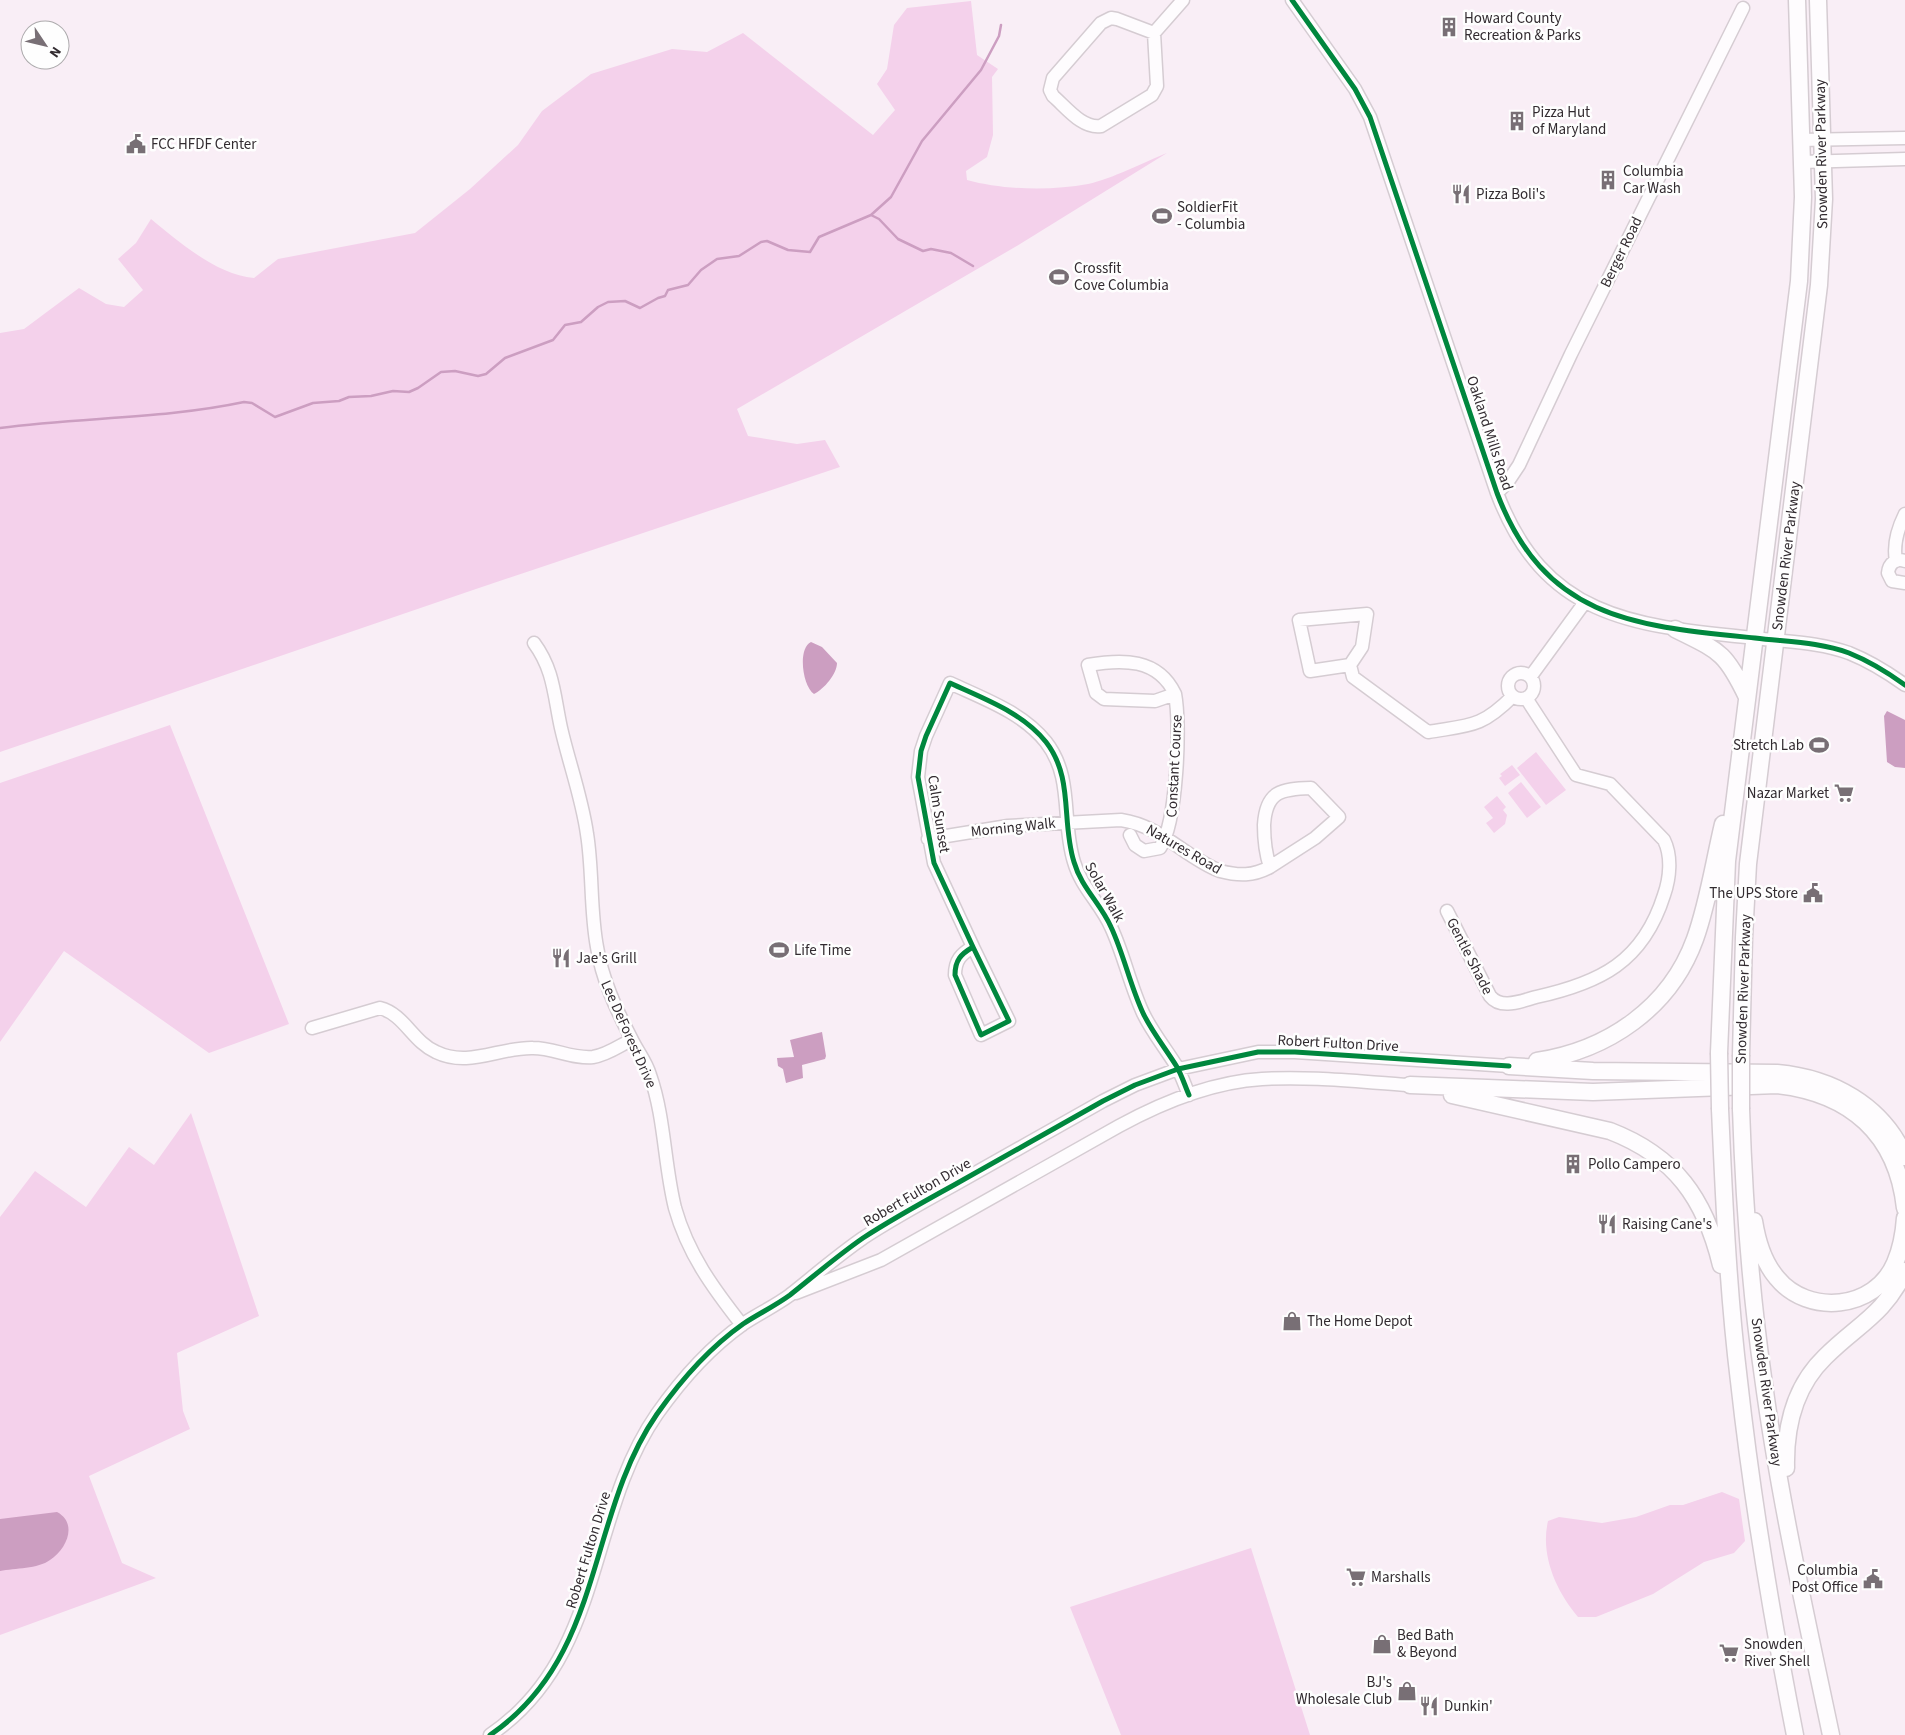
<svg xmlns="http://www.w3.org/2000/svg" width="1905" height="1735" font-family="'Source Sans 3',sans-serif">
  <rect width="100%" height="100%" fill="#f9eef6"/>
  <path fill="#f4d1eb" d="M971,1L977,55L998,69L992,77L993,135L987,157L966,171L967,180C1003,190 1051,191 1088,184C1112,179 1144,162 1167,153L1015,247L737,409L748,436L797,444L825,440L840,467L473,590L0,752V333L24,329L79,288L106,304L124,307L143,290L118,259L136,243L151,219C179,242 217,275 254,278L278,259L415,233L470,189L518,145L542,111L591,74L672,49L707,52L743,33L873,135L895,110L877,84L887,69L894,25L907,8Z
    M170,725L289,1024L209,1053L64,951L0,1042V783Z
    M1536,752L1566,790L1546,805L1517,768Z
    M1512,765L1520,775L1505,786L1499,778L1502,776L1500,774Z
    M1521,782L1541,807L1527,818L1508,793Z
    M1497,796L1506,807L1503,810L1507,815L1505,824L1494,833L1486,823L1493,818L1484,807Z
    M191,1113L259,1316L177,1353L183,1411L190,1429L89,1476L122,1563L156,1578L0,1635V1217L35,1171L86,1207L129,1147L154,1165Z
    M1722,1492L1739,1499L1745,1541L1734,1553L1704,1562L1653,1594L1596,1617H1578C1556,1591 1540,1555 1548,1521L1559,1517L1602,1523L1636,1517L1670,1505H1683Z
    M1251,1548L1310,1735H1121L1070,1607Z"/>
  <path fill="#cc9ec1" d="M811,642L822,647L837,663C837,674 824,689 814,694C803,687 797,649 811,642Z
    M1887,711L1905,720V768L1895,767L1887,762L1884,716Z
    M822,1032L826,1056L825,1059L802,1065L803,1078L786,1083L783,1069L778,1066L777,1058L794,1057L790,1040Z
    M57,1512C78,1523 67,1549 50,1560C38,1569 15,1568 0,1571V1519Z"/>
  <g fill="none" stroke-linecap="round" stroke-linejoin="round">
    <path stroke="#cc9ec1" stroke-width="2.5" d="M871,215L879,219L898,239L923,251L931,249L951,253L973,266
      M0,428C81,417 164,419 244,402L252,403L275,417L313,403L339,401L349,397L371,396L393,391L409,392L418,388L441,372L455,371L478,376L486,374L505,358L553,340L565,325L581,322L598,307L608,302L625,301L640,308L658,298L665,296L668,290L688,285L701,270L717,259L739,256L761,242L767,241L788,250L810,252L819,237L871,215L891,197L922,141L981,70L999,36L1001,25"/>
    <defs>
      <path id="minor" d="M1292,0L1355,89L1370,117L1497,493C1545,620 1636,626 1755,638C1787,642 1819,642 1849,653C1869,661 1887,672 1905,685
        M1154,33L1117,19L1111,18L1101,23L1053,78L1050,90L1053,96C1066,107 1082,129 1101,126L1152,95L1157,86L1154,33L1183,0
        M1800,140L1905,138
        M1801,162L1905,159
        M1497,493L1507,483L1519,465L1571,354L1743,8
        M1896,561C1893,545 1898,528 1905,514
        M1905,561C1896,558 1889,563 1888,573L1892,581L1905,583
        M534,643C554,670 554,696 561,728C569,763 582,798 587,834C593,871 590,910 597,947C602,979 616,1009 631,1038C637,1051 646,1061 650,1075C665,1118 664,1164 675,1208C688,1254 713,1288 742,1325
        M1350,665L1310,671L1299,620L1367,614L1362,647L1350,665L1353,677L1428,732C1470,725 1481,728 1513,696
        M1508 686a13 13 0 1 1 26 0a13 13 0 1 1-26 0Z
        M1531,676L1585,602
        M1130,835L1135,845L1144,851L1160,848C1177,822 1181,725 1175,694L1155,701L1104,699L1096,693L1088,665C1122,659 1158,658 1175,694
        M928,839L1008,826L1121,820C1162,826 1184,857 1220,871C1239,876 1253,876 1270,867C1265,852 1264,840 1264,825C1266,791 1281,789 1311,788L1339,817L1315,838L1270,867
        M1447,911L1490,996C1501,1010 1521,1001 1536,997C1600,983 1643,962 1664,895C1670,878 1672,856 1664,840L1610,784L1576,775L1526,698
        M973,947L1009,1021L981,1035L955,975C955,960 961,954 973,947L934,863L918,777L921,751L926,736L950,683C984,699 1022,712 1046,742C1074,778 1061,821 1074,862C1081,887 1101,904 1111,927C1124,955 1130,985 1143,1013C1152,1032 1166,1049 1177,1067C1182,1076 1185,1086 1189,1095
        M312,1028L380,1008C404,1014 413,1042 436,1052C469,1068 499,1047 533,1048C554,1048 572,1059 593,1057C607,1055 619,1046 631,1040
        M796,1293L881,1260L1119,1126C1163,1102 1212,1082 1262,1079C1311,1076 1361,1082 1410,1085
        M490,1735C605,1657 586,1516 657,1414C681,1380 709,1348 743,1324C758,1314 775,1306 790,1295C814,1276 837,1256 863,1238C892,1219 923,1202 954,1185C1004,1157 1053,1129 1103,1101L1135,1085L1178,1069L1258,1052H1295L1509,1066"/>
      <path id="major" d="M1675,629C1719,651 1725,651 1747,697
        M1719,1053L1727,861L1799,281L1803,197L1797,0
        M1741,1055L1744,937L1748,864L1819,285L1824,199L1818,0
        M1537,1061C1608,1050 1670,1008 1695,939C1708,903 1714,862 1723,824
        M1509,1066L1593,1071L1777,1073C1832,1078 1882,1105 1905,1157
        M1410,1085L1593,1092L1777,1085C1850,1093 1897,1134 1905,1208
        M1452,1095L1610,1131C1675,1156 1705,1199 1721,1265
        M1720,1109C1724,1200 1728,1291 1739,1381C1752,1499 1772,1618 1795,1735
        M1741,1109C1744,1199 1750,1288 1763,1377C1779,1497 1806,1616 1831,1735
        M1754,1221C1757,1240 1764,1263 1777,1278C1808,1316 1875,1310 1895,1263C1901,1249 1904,1233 1905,1218
        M1786,1468C1785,1426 1794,1387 1825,1357C1858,1324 1883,1316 1905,1271"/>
    </defs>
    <use href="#minor" stroke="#d5ccd2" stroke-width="15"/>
    <use href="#major" stroke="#d5ccd2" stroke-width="19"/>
    <use href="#minor" stroke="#fefcfe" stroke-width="12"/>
    <use href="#major" stroke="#fefcfe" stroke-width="16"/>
    <defs>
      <path id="major-bridge" d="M1719,1053L1720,1109
        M1741,1055V1109"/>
    </defs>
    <use href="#major-bridge" stroke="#d5ccd2" stroke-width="19" stroke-linecap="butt"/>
    <use href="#major-bridge" stroke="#fefcfe" stroke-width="16"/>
    <defs>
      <path id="cycleway" d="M1292,0L1355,89L1370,117L1497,493C1545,620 1636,626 1755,638C1787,642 1819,642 1849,653C1869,661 1887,672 1905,685
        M973,947L1009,1021L981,1035L955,975C955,960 961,954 973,947L934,863L918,777L921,751L926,736L950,683C984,699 1022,712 1046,742C1074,778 1061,821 1074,862C1081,887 1101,904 1111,927C1124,955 1130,985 1143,1013C1152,1032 1166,1049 1177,1067C1182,1076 1185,1086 1189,1095
        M490,1735C605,1657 586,1516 657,1414C681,1380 709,1348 743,1324C758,1314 775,1306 790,1295C814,1276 837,1256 863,1238C892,1219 923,1202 954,1185C1004,1157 1053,1129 1103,1101L1135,1085L1178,1069L1258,1052H1295L1509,1066"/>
    </defs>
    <use href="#cycleway" stroke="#fefefe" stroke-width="8"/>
    <use href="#cycleway" stroke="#00873e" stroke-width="5"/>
  </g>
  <defs>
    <symbol id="building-bare" viewBox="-9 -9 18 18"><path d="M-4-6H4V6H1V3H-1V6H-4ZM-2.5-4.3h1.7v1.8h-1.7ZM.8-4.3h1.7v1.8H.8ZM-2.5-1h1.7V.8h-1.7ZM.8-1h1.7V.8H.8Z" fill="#786f75" stroke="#fefefe" stroke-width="2.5" paint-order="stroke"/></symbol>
    <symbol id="civic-bare" viewBox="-9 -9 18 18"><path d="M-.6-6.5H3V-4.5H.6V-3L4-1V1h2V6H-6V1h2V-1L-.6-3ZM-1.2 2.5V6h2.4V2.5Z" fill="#786f75" stroke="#fefefe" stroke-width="2.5" paint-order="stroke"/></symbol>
    <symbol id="restaurant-bare" viewBox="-9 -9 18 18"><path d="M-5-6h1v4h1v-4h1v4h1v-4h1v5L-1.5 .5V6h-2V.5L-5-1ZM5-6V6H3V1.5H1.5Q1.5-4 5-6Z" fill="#786f75" stroke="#fefefe" stroke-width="2.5" paint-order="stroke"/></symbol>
    <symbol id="stadium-bare" viewBox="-9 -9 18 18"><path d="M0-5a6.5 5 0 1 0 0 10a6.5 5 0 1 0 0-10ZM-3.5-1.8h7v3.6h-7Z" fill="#786f75" stroke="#fefefe" stroke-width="2.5" paint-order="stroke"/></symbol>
    <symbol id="supermarket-bare" viewBox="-9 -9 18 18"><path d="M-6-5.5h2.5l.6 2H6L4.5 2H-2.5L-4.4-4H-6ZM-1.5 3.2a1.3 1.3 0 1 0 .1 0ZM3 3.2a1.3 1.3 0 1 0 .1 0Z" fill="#786f75" stroke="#fefefe" stroke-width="2.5" paint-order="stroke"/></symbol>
    <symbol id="shop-bare" viewBox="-9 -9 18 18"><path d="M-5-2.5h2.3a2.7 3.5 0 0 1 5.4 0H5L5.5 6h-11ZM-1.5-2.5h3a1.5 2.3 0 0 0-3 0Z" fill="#786f75" stroke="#fefefe" stroke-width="2.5" paint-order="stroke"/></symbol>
  </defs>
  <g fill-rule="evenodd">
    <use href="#building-bare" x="1435" y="13" width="28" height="28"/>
    <use href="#building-bare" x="1503" y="107" width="28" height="28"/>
    <use href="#civic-bare" x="122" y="130" width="28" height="28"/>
    <use href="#building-bare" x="1594" y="166" width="28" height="28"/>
    <use href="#restaurant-bare" x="1447" y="180" width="28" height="28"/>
    <use href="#stadium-bare" x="1148" y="202" width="28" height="28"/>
    <use href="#stadium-bare" x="1045" y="263" width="28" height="28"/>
    <use href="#stadium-bare" x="1805" y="731" width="28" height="28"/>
    <use href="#supermarket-bare" x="1830" y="779" width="28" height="28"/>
    <use href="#civic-bare" x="1799" y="879" width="28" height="28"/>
    <use href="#stadium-bare" x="765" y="936" width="28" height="28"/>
    <use href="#restaurant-bare" x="547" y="944" width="28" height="28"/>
    <use href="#building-bare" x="1559" y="1150" width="28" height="28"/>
    <use href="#restaurant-bare" x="1593" y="1210" width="28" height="28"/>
    <use href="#shop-bare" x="1278" y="1307" width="28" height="28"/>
    <use href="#supermarket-bare" x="1342" y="1563" width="28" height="28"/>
    <use href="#civic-bare" x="1859" y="1565" width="28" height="28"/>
    <use href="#shop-bare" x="1368" y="1630" width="28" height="28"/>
    <use href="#supermarket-bare" x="1715" y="1639" width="28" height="28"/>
    <use href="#shop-bare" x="1393" y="1677" width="28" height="28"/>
    <use href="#restaurant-bare" x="1415" y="1692" width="28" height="28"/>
  </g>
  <g text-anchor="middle" stroke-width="5" stroke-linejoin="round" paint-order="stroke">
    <g font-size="15" fill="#322b30" stroke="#fefefe" text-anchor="start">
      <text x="1464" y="23">Howard County<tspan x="1464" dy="17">Recreation &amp; Parks</tspan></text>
      <text x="1532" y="117">Pizza Hut<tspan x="1532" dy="17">of Maryland</tspan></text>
      <text x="151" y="149">FCC HFDF Center</text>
      <text x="1623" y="176">Columbia<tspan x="1623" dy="17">Car Wash</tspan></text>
      <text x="1476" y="199">Pizza Boli's</text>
      <text x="1177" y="212">SoldierFit<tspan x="1177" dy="17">- Columbia</tspan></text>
      <text x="1074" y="273">Crossfit<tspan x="1074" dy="17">Cove Columbia</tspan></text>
      <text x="1804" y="750" text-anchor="end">Stretch Lab</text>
      <text x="1829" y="798" text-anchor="end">Nazar Market</text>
      <text x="1798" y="898" text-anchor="end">The UPS Store</text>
      <text x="794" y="955">Life Time</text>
      <text x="576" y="963">Jae's Grill</text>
      <text x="1588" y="1169">Pollo Campero</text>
      <text x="1622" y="1229">Raising Cane's</text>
      <text x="1307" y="1326">The Home Depot</text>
      <text x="1858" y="1575" text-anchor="end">Columbia<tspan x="1858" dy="17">Post Office</tspan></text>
      <text x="1371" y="1582">Marshalls</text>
      <text x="1397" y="1640">Bed Bath<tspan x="1397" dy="17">&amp; Beyond</tspan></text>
      <text x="1744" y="1649">Snowden<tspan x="1744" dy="17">River Shell</tspan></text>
      <text x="1392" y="1687" text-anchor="end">BJ's<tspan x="1392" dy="17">Wholesale Club</tspan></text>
      <text x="1444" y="1711">Dunkin'</text>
    </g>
    <g font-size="15" fill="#322b30" stroke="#fefefe">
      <text transform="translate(1821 154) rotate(-91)" y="5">Snowden River Parkway</text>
      <text transform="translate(1621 252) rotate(-64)" y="5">Berger Road</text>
      <text transform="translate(1490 433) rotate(72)" y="5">Oakland Mills Road</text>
      <text transform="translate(1786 556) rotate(-83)" y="5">Snowden River Parkway</text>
      <text transform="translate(1174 766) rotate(-87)" y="5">Constant Course</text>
      <text transform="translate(939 814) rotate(81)" y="5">Calm Sunset</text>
      <text transform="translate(1013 827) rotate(-6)" y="5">Morning Walk</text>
      <text transform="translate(1184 849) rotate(30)" y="5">Natures Road</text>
      <text transform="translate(1105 892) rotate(61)" y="5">Solar Walk</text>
      <text transform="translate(1470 956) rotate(63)" y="5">Gentle Shade</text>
      <text transform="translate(1743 989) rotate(-88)" y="5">Snowden River Parkway</text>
      <text transform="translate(629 1034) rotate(66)" y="5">Lee DeForest Drive</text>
      <text transform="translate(1338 1043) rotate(3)" y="5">Robert Fulton Drive</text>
      <text transform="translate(917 1192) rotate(-30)" y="5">Robert Fulton Drive</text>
      <text transform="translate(1767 1392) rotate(82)" y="5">Snowden River Parkway</text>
      <text transform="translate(588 1550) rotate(-73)" y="5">Robert Fulton Drive</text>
    </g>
  </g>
  <g transform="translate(45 45) rotate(125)"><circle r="24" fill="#fefefe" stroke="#acaaac"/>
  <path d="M0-4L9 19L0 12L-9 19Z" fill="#786f75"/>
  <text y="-8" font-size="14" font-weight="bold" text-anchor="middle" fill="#322b30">N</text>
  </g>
</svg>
